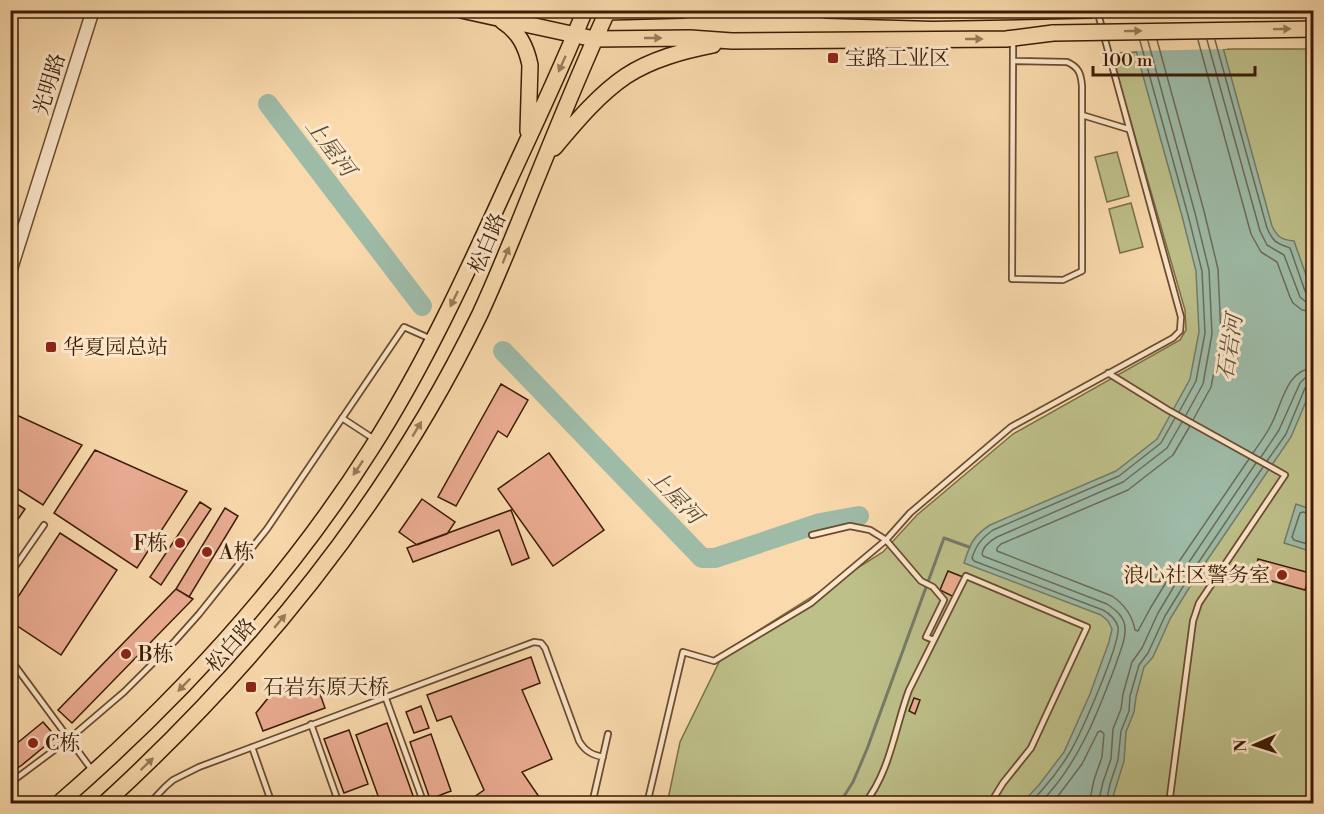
<svg xmlns="http://www.w3.org/2000/svg" width="1324" height="814" font-family="'Libre Bodoni','Noto Serif SC',serif">
  <rect width="100%" height="100%" fill="#fadaad"/>
  <filter id="stains"><feTurbulence type="fractalNoise" baseFrequency=".00333" numOctaves="4"/><feColorMatrix values="0 0 0 0 .2 0 0 0 0 .09 0 0 0 0 .02 0 0 0 .5 -.17"/></filter>
  <radialGradient id="worn" r=".72"><stop offset=".6" stop-color="#630" stop-opacity="0"/><stop offset="1" stop-color="#630" stop-opacity=".3"/></radialGradient>
  <path fill="#bec08a" stroke="#7c6e48" stroke-width="1.5" d="M1233,49H1313V803L667,804L680,742L724,652L883,552L917,515L1013,434L1180,340L1186,330L1185,310L1111,53Z
    M1117,152L1129,196L1107,202L1095,157Z
    M1131,203L1143,247L1120,253L1109,209Z"/>
  <path fill="#9ebba8" stroke="#767b67" stroke-width="1.5" d="M1125,11H1213L1272,226C1277,237 1282,240 1294,241L1311,289L1314,302L1313,372L1310,392L1291,437L1197,575L1170,619L1153,657L1144,667L1136,697L1134,712L1126,732L1124,761L1111,803H1022L1039,785L1064,752L1090,694L1109,642L1112,629L1108,621L1101,615L964,563C970,544 973,536 990,525L1116,471L1157,439L1190,379L1199,332L1196,271L1182,216Z
    M1296,504L1313,510V552L1284,543Z"/>
  <path fill="#fadaad" d="M1122,10H1216L1227,49L1133,51Z"/>
  <g fill="none" stroke-linecap="round" stroke-linejoin="round">
    <path stroke="#6c6c57" stroke-width="1.5" d="M1157,40L1204,211L1218,269L1221,336L1211,387L1193,420
      M1198,40L1251,234L1261,252L1277,262L1290,297L1293,303L1302,310L1314,312
      M1207,40L1260,231L1267,245L1284,255L1300,297L1306,302L1314,303
      M1215,40L1267,228C1273,242 1276,243 1290,248L1305,291L1309,295H1314
      M1140,41L1188,215L1202,271L1205,333L1196,381L1179,412
      M1148,41L1195,213L1209,270L1212,334L1203,384L1186,415
      M1190,426L1173,455L1128,490L1001,544L997,548V551L1112,596C1124,604 1132,614 1135,630L1138,631L1151,607L1178,563L1249,459
      M1253,453C1259,444 1266,435 1271,425C1282,405 1286,369 1314,368
      M1261,457L1279,430L1300,383L1305,378L1314,377
      M1267,461L1286,434L1305,388L1309,385L1314,384
      M1314,515L1303,512L1300,513L1292,537L1294,540L1314,546
      M1029,804C1033,799 1038,795 1042,790C1051,780 1060,768 1067,757C1078,741 1121,643 1118,627C1116,619 1110,614 1103,610L974,561L972,558C976,545 982,538 993,530L1119,476L1161,443L1175,418
      M1039,804C1078,765 1097,715 1116,664C1119,653 1126,641 1125,629C1125,617 1116,610 1107,604L983,556L982,554C983,546 990,541 997,537L1123,482L1167,448L1182,422
      M1052,804L1082,764L1098,732L1101,731L1104,734L1102,757L1094,780L1089,804
      M1098,804L1103,782L1111,759L1113,729L1121,709L1123,694L1132,662L1142,648L1158,613L1185,568L1256,463
      M1106,804L1110,784L1118,760L1121,731L1129,711L1130,696L1139,665L1148,653L1165,616L1192,572L1263,467"/>
    <path stroke="#767b67" stroke-width="3" d="M839,804L853,782L867,749L944,538L969,547"/>
    <path stroke="#9ebba8" stroke-width="20" d="M268,104L422,306
      M503,351L702,558H715L820,523L859,516"/>
  </g>
  <path fill="#ebac93" stroke="#3b1c06" stroke-width="1.5" d="M501,384L528,400L507,437L498,431L456,506L438,497Z
    M10,412L82,445L43,505L10,484Z
    M95,450L187,491L137,568L54,513Z
    M549,453L604,530L553,566L498,489Z
    M422,499L455,522L447,534L417,545L399,532Z
    M10,500L25,509L10,531Z
    M200,502L211,509L161,585L150,577Z
    M225,508L238,516L189,597L176,589Z
    M511,510L529,558L512,565L499,530L413,562L407,548Z
    M60,533L117,570L61,655L10,621V609Z
    M1258,559L1310,573L1305,590L1254,576Z
    M948,571L963,577L954,597L940,590Z
    M176,589L193,599L72,723L58,710Z
    M531,657L540,683L522,690L552,759L522,772L544,804H464L484,790L451,716L437,721L427,695Z
    M314,677L325,708L263,731L256,713L273,692Z
    M914,698L920,700L915,714L909,711Z
    M421,706L429,728L414,733L406,712Z
    M43,722L56,737L22,765L10,773V749Z
    M387,723L416,804H381L356,735Z
    M349,730L368,784L344,793L324,739Z
    M431,734L451,791L430,799L410,742Z
    M373,796L375,804H353Z
    M328,797L331,804H311Z"/>
  <g fill="none" stroke-linecap="round" stroke-linejoin="round">
    <defs>
      <path id="service" d="M1097,10L1102,28
        M1013,61L1067,62C1079,67 1081,74 1082,86V271L1063,280L1012,279L1013,51V40
        M1082,115L1128,129
        M1108,373L1168,410L1285,475L1199,603L1193,621L1169,804
        M342,418L374,439
        M812,535L850,526L870,530L886,540L921,581L933,587L944,600L926,637L934,640
        M10,574L44,525
        M10,659L92,770
        M385,696L424,804
        M311,724L339,804
        M252,747L272,804
        M10,783L69,739L124,692L175,641L199,614L267,529L404,327L431,339
        M149,804L165,787L173,780L199,767L534,642L541,643L545,648L579,741C585,751 592,755 603,757
        M592,804L608,734
        M647,804L683,652L714,661L811,603L886,540L910,513L1011,427L1173,338L1180,331L1181,317L1104,36
        M864,804C890,773 895,727 909,690L966,576L1087,627L1031,748L1003,783L990,804"/>
      <path id="tertiary" d="M10,272L93,10"/>
      <path id="primary" d="M461,10L594,39L690,38L732,41L1006,39L1053,33
        M826,10L933,13L1091,10
        M599,11L607,12L683,10
        M502,21C519,32 526,46 530,65L528,131
        M1251,30L1314,29
        M554,148C575,123 599,94 626,76C652,59 683,51 713,45
        M58,804C178,700 286,583 371,449C424,366 465,277 506,187C533,128 561,70 585,10
        M104,804C257,664 389,502 480,314C498,275 514,235 530,195C555,133 580,71 608,10"/>
    </defs>
    <use href="#service" stroke="#6b4c30" stroke-width="8"/>
    <use href="#tertiary" stroke="#6b4c30" stroke-width="15"/>
    <use href="#primary" stroke="#3b1c06" stroke-width="18"/>
    <use href="#service" stroke="#fce7ca" stroke-width="4.5"/>
    <use href="#tertiary" stroke="#fce7ca" stroke-width="12"/>
    <use href="#primary" stroke="#fadaad" stroke-width="15"/>
    <defs>
      <path id="primary-bridge" d="M1053,33L1251,30"/>
    </defs>
    <use href="#primary-bridge" stroke="#3b1c06" stroke-width="18" stroke-linecap="butt"/>
    <use href="#primary-bridge" stroke="#fadaad" stroke-width="15"/>
  </g>
  <defs><path id="oneway-solid" d="M-6-.8H1V-3.2L6.5 0L1 3.2V.8H-6Z" transform="scale(1.5)"/></defs>
  <g fill="#9a7b5a">
    <use href="#oneway-solid" transform="translate(1282 29) rotate(-1)"/>
    <use href="#oneway-solid" transform="translate(1133 31) rotate(-1)"/>
    <use href="#oneway-solid" transform="translate(653 38)"/>
    <use href="#oneway-solid" transform="translate(974 39)"/>
    <use href="#oneway-solid" transform="translate(562 64) rotate(114)"/>
    <use href="#oneway-solid" transform="translate(506 255) rotate(-68)"/>
    <use href="#oneway-solid" transform="translate(454 299) rotate(116)"/>
    <use href="#oneway-solid" transform="translate(417 429) rotate(-59)"/>
    <use href="#oneway-solid" transform="translate(358 468) rotate(124)"/>
    <use href="#oneway-solid" transform="translate(280 621) rotate(-50)"/>
    <use href="#oneway-solid" transform="translate(184 685) rotate(134)"/>
    <use href="#oneway-solid" transform="translate(147 764) rotate(-44)"/>
  </g>
  <g fill="#8f2418" stroke="#fce7ca" stroke-width="2">
    <rect x="827" y="52" width="12" height="12" rx="3"/>
    <rect x="45" y="341" width="12" height="12" rx="3"/>
    <circle cx="180" cy="543" r="6"/>
    <circle cx="207" cy="552" r="6"/>
    <circle cx="1282" cy="575" r="6"/>
    <circle cx="126" cy="654" r="6"/>
    <rect x="245" y="681" width="12" height="12" rx="3"/>
    <circle cx="33" cy="743" r="6"/>
  </g>
  <g text-anchor="middle" stroke-width="6" stroke-linejoin="round" paint-order="stroke">
    <g font-size="21" fill="#3b1c06" stroke="#fce7ca" text-anchor="start">
      <text x="845" y="65">宝路工业区</text>
      <text x="63" y="354">华夏园总站</text>
      <text x="168" y="550" text-anchor="end">F栋</text>
      <text x="219" y="559">A栋</text>
      <text x="1270" y="582" text-anchor="end">浪心社区警务室</text>
      <text x="138" y="661">B栋</text>
      <text x="263" y="694">石岩东原天桥</text>
      <text x="45" y="750">C栋</text>
    </g>
    <g font-size="21" fill="#3b1c06" stroke="#fce7ca">
      <text transform="translate(49 84) rotate(-73)" y="7">光明路</text>
      <text transform="translate(487 243) rotate(-67)" y="7">松白路</text>
      <text transform="translate(231 645) rotate(-49)" y="7">松白路</text>
    </g>
    <g font-size="22" font-style="italic" fill="#594c37" stroke="#fce7ca">
      <text transform="translate(331 147) rotate(53)" y="8">上屋河</text>
      <text transform="translate(1229 347) rotate(-81)" y="8">石岩河</text>
      <text transform="translate(676 496) rotate(46)" y="8">上屋河</text>
    </g>
  </g>
  <rect width="1324" height="814" fill="none" stroke="#fadaad" stroke-width="36"/>
  <rect x="12" y="12" width="1300" height="790" fill="none" stroke="#3b1c06" stroke-width="3"/>
  <rect x="18" y="18" width="1288" height="778" fill="none" stroke="#3b1c06" stroke-width="1.5"/>
  <g transform="translate(1255 745) rotate(267)" stroke="#fce7ca" stroke-width="4.5" paint-order="stroke">
  <path d="M0-4.5L10 22L0 15L-10 22Z" fill="#3b1c06"/>
  <text y="-9" font-size="16" font-weight="bold" text-anchor="middle" fill="#3b1c06">N</text>
  </g>
  <path d="M1093 66v9h162v-9" fill="none" stroke="#3b1c06" stroke-width="3"/>
  <text x="1102" y="66" font-size="18" fill="#3b1c06" stroke="#fce7ca" stroke-width="4.5" paint-order="stroke">100 m</text>
  <rect width="100%" height="100%" filter="url(#stains)"/>
  <rect width="100%" height="100%" fill="url(#worn)"/>
</svg>
